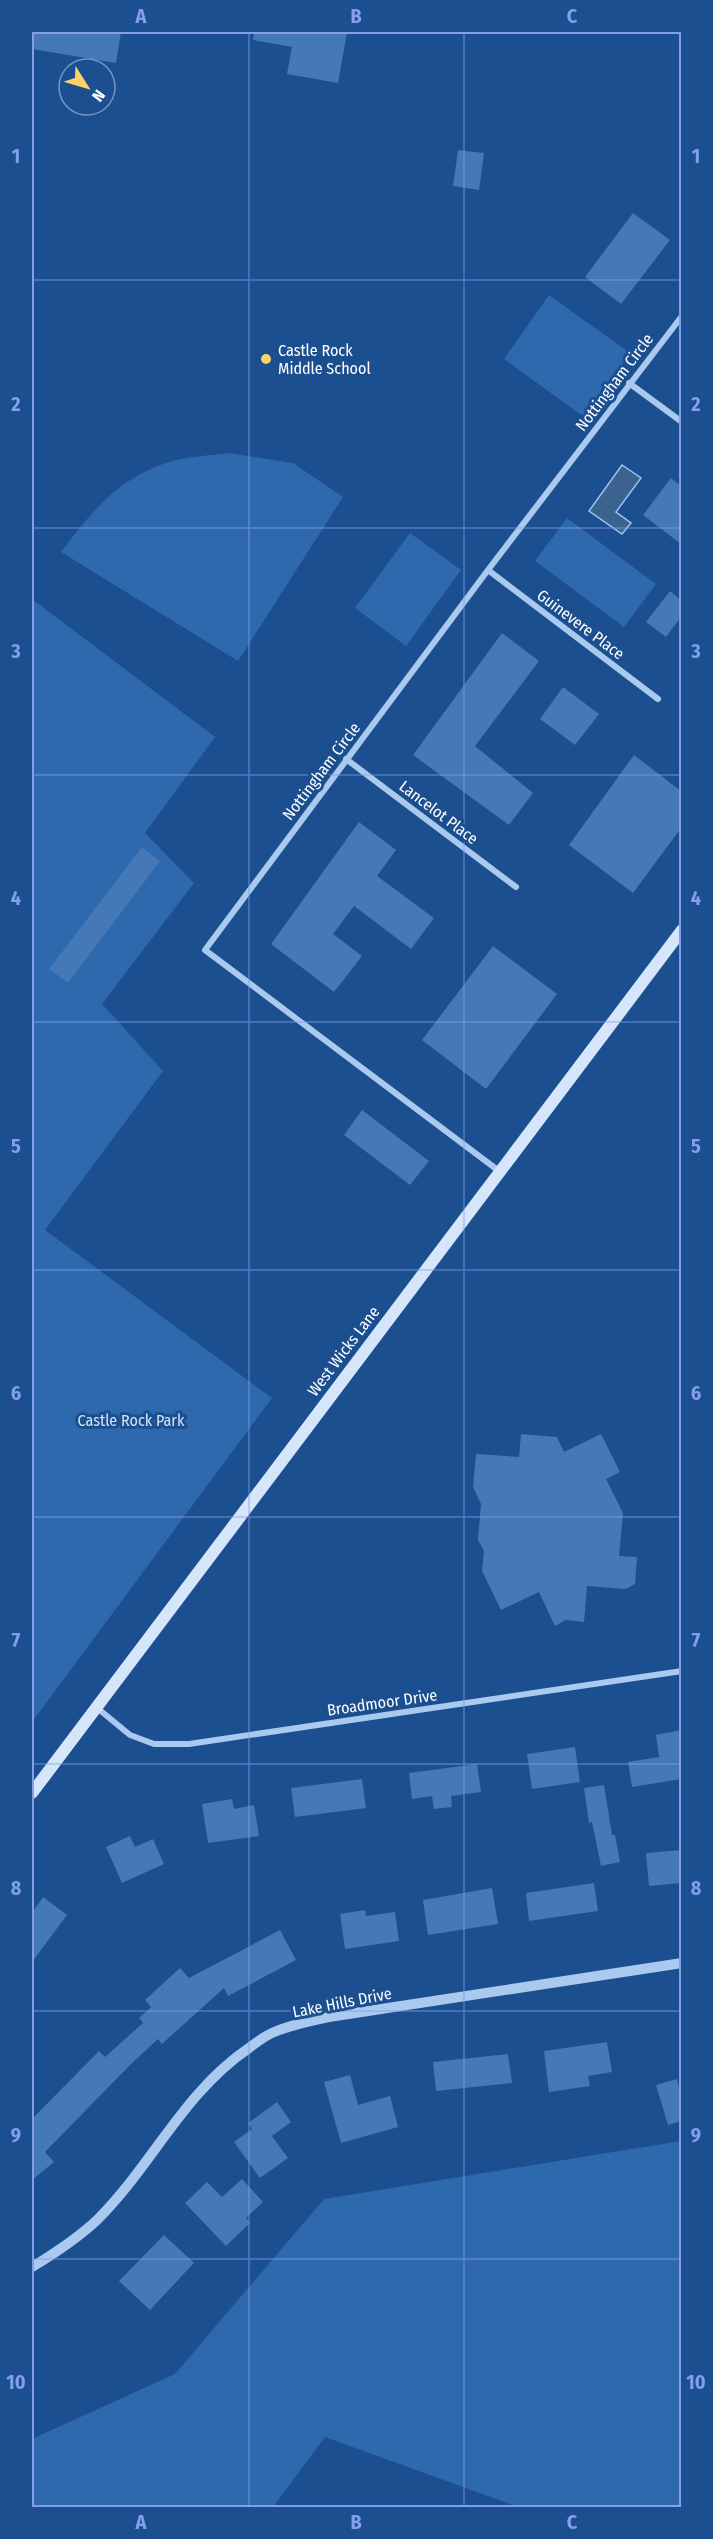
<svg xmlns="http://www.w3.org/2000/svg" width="713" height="2539" font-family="'Fira Sans Condensed',sans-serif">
  <rect width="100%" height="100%" fill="#1b4f8f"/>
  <path fill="#2e69ad" d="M549,295L630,353L584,417L504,359Z
    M229,453L293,463L343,497L238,661L61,552C93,510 117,479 169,462C187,456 210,456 229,453Z
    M567,518L656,584L624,627L535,561Z
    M410,533L461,570L406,646L355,608Z
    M32,599L215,737L145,833L194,883L102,1004L163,1071L45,1230L272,1398L32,1722Z
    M681,2141V2507H518L325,2437L273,2507H32V2439L175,2374L324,2199Z"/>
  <path fill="#3c6290" stroke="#9cc4f0" stroke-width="1.5" d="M622,465L641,478L616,512L631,523L622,534L589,511Z"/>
  <path fill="#4478b7" d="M32,32H121L116,63L32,49Z
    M254,32H347L338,83L287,74L292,47L253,40Z
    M458,150L484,153L479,190L453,186Z
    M633,213L670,240L621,304L585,277Z
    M671,478L681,486V544L643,515Z
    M670,591L681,600V617L666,637L646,622Z
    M502,633L539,661L475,746L533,793L509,825L413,755Z
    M563,687L599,714L575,745L540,719Z
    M634,755L681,791V828L633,893L569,845Z
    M359,822L396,850L377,876L434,918L411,949L354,906L333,934L362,956L334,992L271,944Z
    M142,847L160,861L68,983L49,969Z
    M493,946L557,994L486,1089L422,1040Z
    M362,1110L429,1161L410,1185L344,1135Z
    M521,1434L557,1437L564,1452L601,1434L620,1472L606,1479L623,1513L619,1556L637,1557L635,1584L626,1589L587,1586L584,1622L566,1620L555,1626L539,1592L501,1610L482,1571L484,1551L478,1540L481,1504L473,1487L476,1454L519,1457Z
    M681,1730V1779L632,1787L628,1762L659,1757L656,1735Z
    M575,1747L580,1782L532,1789L527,1754Z
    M477,1764L481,1792L451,1796L452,1807L434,1809L432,1796L412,1799L409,1773Z
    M362,1779L366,1808L295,1817L291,1788Z
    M604,1785L612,1835H615L620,1862L601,1866L592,1822L589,1823L584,1788Z
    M232,1799L234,1809L254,1805L259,1836L208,1843L202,1804Z
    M130,1836L135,1847L153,1839L164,1864L122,1883L106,1847Z
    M681,1850V1883L649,1886L646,1853Z
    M594,1883L598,1911L529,1921L526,1893Z
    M492,1888L498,1924L428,1935L423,1900Z
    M43,1897L67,1915L32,1962V1913Z
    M365,1910L366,1916L395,1912L399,1941L345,1949L340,1914Z
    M280,1930L296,1960L228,1996L224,1988L162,2044L158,2039L131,2064L45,2152L54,2162L32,2180V2119L99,2051L105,2057L143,2023L139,2018L151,2007L145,2000L180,1968L189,1978Z
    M607,2042L612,2072L588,2076L590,2086L549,2092L544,2051Z
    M508,2054L512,2083L436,2091L433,2062Z
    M350,2075L358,2105L390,2096L398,2127L341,2143L324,2082Z
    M677,2079L681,2096V2121L668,2125L656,2085Z
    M277,2102L291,2122L272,2136L288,2158L260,2178L234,2142L252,2129L248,2123Z
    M242,2179L263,2202L246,2218L250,2223L226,2246L185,2203L207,2182L222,2197Z
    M164,2235L194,2263L150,2310L119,2281Z"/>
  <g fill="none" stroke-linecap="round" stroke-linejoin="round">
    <path stroke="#a9c9ee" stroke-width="6" d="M629,383L682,422
      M488,570L658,699
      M346,759L516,887
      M499,1171L205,950L488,570L682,316
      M96,1707L130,1735L154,1744H189L682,1671"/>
    <path stroke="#a9c9ee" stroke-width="10" d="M32,2267C55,2253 78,2238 98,2219C152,2165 184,2092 249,2048C256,2043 263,2037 272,2033C290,2025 309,2021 329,2017L682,1963"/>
    <path stroke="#d6e6fa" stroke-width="12" d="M32,1793L682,930"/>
  </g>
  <path fill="none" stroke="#839eea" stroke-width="1.5" stroke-opacity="0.55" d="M249,32V2508M464,32V2508M32,280H682M32,528H682M32,775H682M32,1022H682M32,1270H682M32,1517H682M32,1764H682M32,2011H682M32,2259H682"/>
  <circle fill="#ffd166" stroke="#1b4f8f" stroke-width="2" cx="266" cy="359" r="6"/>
  <g text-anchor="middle" stroke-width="6" stroke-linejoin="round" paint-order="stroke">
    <g font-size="16" fill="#fff" stroke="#1b4f8f" text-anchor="start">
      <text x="278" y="356">Castle Rock<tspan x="278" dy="18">Middle School</tspan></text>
    </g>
    <g font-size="16" fill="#fff" stroke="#1b4f8f">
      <text transform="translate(614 382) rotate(-53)" y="6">Nottingham Circle</text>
      <text transform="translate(581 624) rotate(37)" y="6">Guinevere Place</text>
      <text transform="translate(321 771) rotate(-53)" y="6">Nottingham Circle</text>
      <text transform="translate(439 812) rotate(37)" y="6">Lancelot Place</text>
      <text transform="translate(343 1351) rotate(-53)" y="6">West Wicks Lane</text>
      <text transform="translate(382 1702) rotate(-8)" y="6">Broadmoor Drive</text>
      <text transform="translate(342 2002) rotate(-11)" y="6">Lake Hills Drive</text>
    </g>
    <g font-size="16" fill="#cfe3fa" stroke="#1b4f8f">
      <text x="131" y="1426">Castle Rock Park</text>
    </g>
  </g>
  <rect width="713" height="2539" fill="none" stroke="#1b4f8f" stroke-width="66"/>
  <g transform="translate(87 87) rotate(127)"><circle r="28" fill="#1b4f8f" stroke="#7695bc" stroke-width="1.5"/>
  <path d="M0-4.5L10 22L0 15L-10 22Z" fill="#ffd166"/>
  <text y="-9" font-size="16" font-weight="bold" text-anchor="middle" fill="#ffffff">N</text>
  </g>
  <rect x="33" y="33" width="647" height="2473" fill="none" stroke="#839eea" stroke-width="2"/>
  <g font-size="20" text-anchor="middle" font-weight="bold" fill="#839eea">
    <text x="141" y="23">A</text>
    <text x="356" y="23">B</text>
    <text x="572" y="23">C</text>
    <text x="16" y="163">1</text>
    <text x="696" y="163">1</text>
    <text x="16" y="411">2</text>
    <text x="696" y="411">2</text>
    <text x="16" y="658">3</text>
    <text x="696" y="658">3</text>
    <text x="16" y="905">4</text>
    <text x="696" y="905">4</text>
    <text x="16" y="1153">5</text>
    <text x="696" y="1153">5</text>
    <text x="16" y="1400">6</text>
    <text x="696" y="1400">6</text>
    <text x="16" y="1647">7</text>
    <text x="696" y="1647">7</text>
    <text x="16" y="1895">8</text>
    <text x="696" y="1895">8</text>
    <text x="16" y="2142">9</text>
    <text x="696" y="2142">9</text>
    <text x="16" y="2389">10</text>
    <text x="696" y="2389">10</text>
    <text x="141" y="2529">A</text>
    <text x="356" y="2529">B</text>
    <text x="572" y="2529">C</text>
  </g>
</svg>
